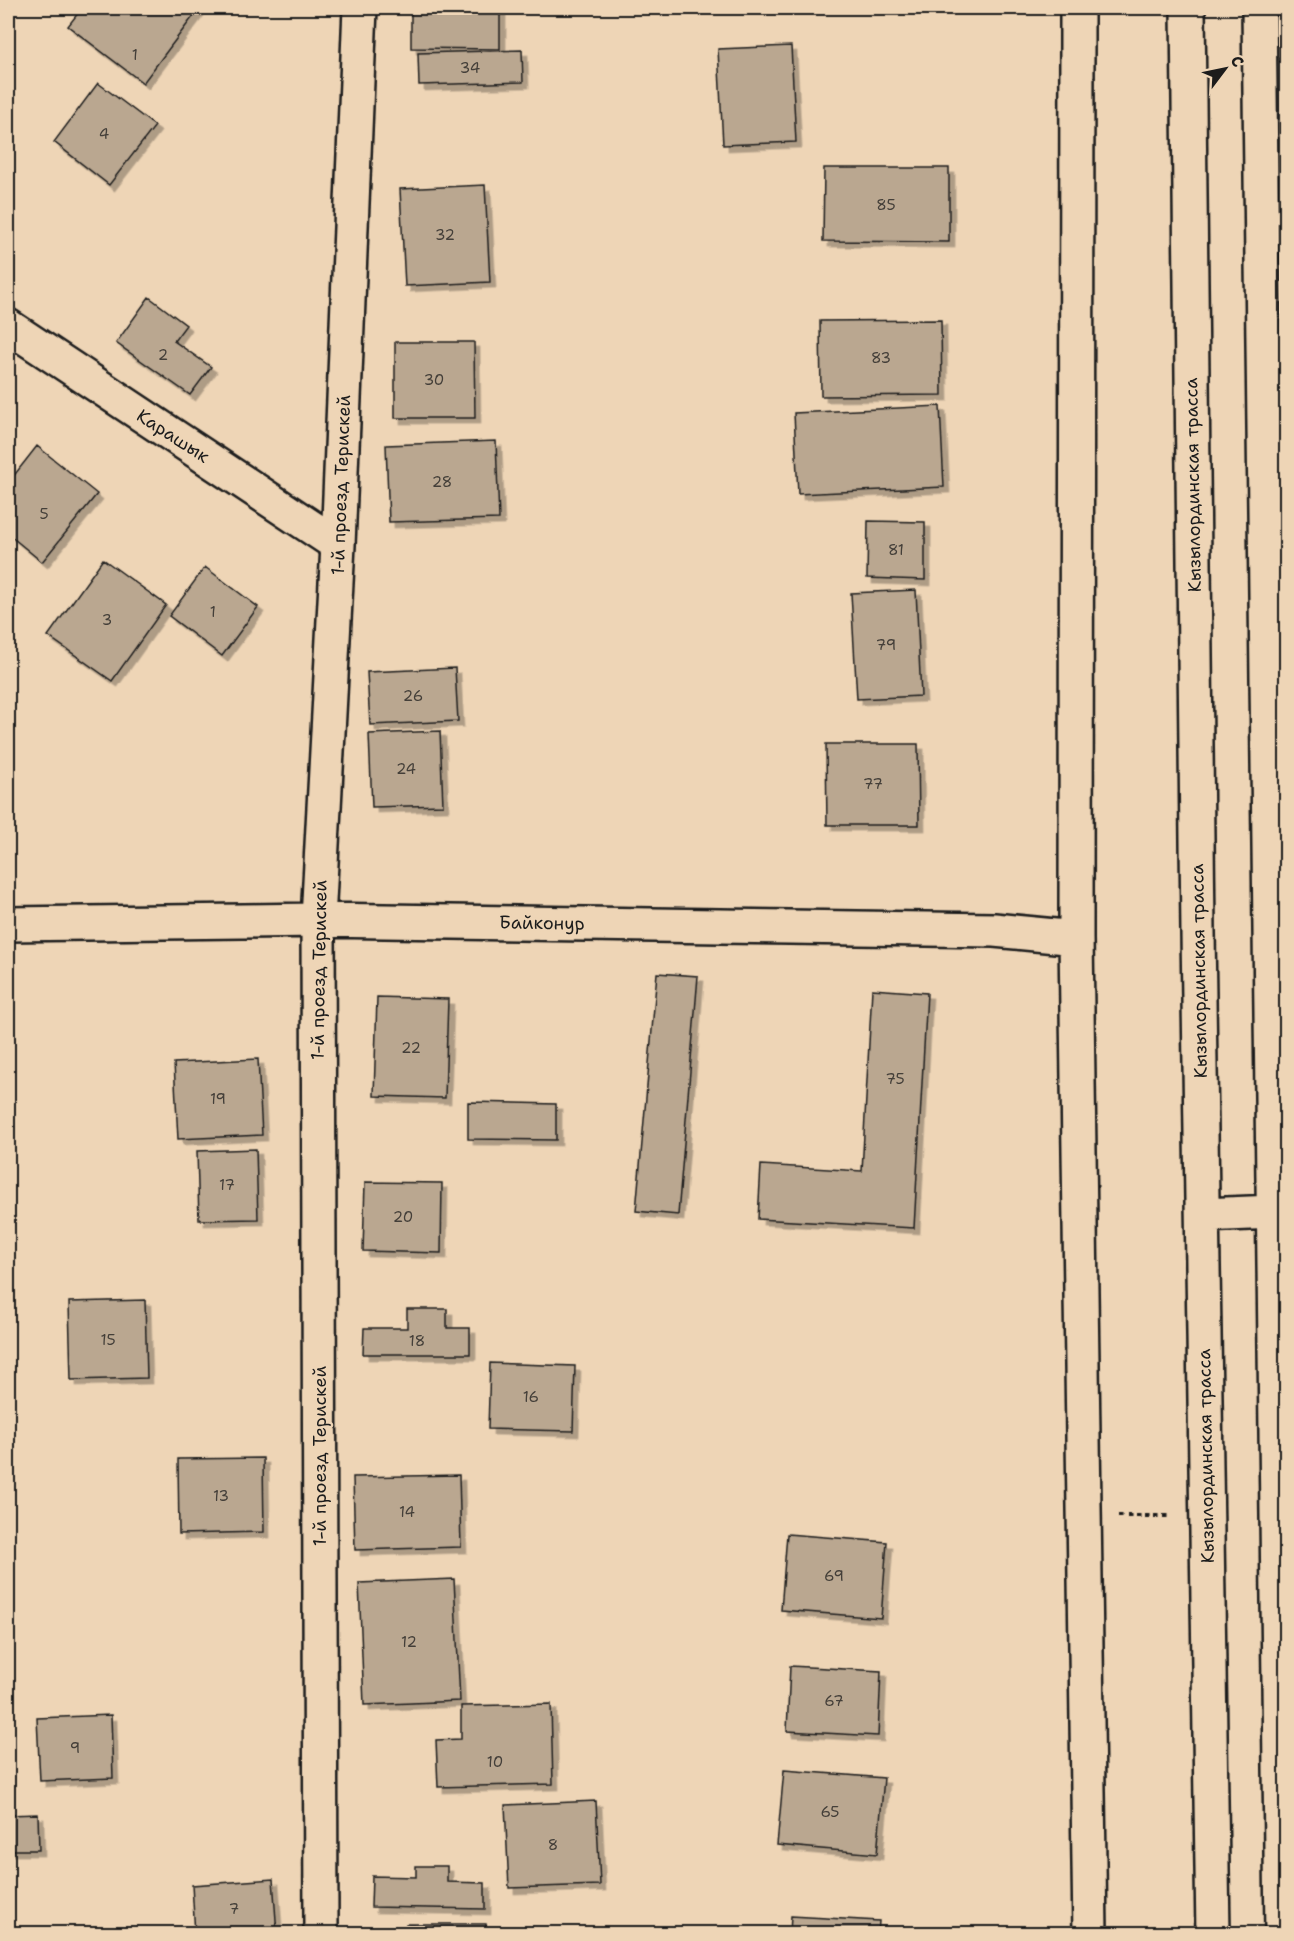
<svg xmlns="http://www.w3.org/2000/svg" width="1294" height="1941" font-family="'Shantell Sans',sans-serif">
  <defs>
    <filter id="shadow"><feDropShadow dx="5.5" dy="5.5" stdDeviation="0" flood-color="#0004"/></filter>
  </defs>
  <rect width="100%" height="100%" fill="#eed5b6"/>
  <filter id="ink" filterUnits="userSpaceOnUse"><feTurbulence type="fractalNoise" baseFrequency=".0167" numOctaves="2"/><feDisplacementMap in="SourceGraphic" scale="12" xChannelSelector="R" yChannelSelector="G"/><feConvolveMatrix kernelMatrix="1 2 1 2 8 2 1 2 1" color-interpolation-filters="sRGB"/></filter>
  <g filter="url(#ink)">
    <path fill="#baa790" stroke="#1c1c1c" stroke-width="1.5" filter="url(#shadow)" d="M82,8H194L198,10L143,83L68,26Z
      M411,8H500V49L411,48Z
      M791,46L796,142L723,145L718,49Z
      M522,50L523,82L419,85L418,53Z
      M98,83L155,126L109,185L54,142Z
      M824,168H949V242L823,241Z
      M485,185L490,282L405,286L400,189Z
      M149,297L186,325L174,341L211,367L190,395L116,343Z
      M941,320L942,395L821,396L820,321Z
      M395,342H474L475,418H395Z
      M940,406L944,487L798,494L794,413Z
      M496,441L499,519L389,522L386,445Z
      M37,446L97,494L42,562L8,534V483Z
      M868,521L925,522V580L867,578Z
      M103,559L166,605L112,681L48,636Z
      M205,567L258,607L222,656L169,616Z
      M916,590L921,696L857,699L851,593Z
      M455,668L458,721L370,725L367,672Z
      M440,731L443,805L372,807L369,734Z
      M826,744H918L919,825H827Z
      M657,973L698,976L678,1215L636,1211Z
      M872,989L927,993L914,1228L758,1219L761,1165L862,1171Z
      M377,997L448,999L445,1098L374,1096Z
      M258,1059L262,1135L178,1139L174,1063Z
      M468,1102L556,1104V1140L468,1139Z
      M256,1149L258,1219L199,1220L197,1151Z
      M365,1182L442,1183L441,1253L363,1251Z
      M145,1300L147,1378L71,1380L69,1302Z
      M407,1309H447V1328H470V1354H363L364,1328H407Z
      M490,1363L575,1366L573,1431L488,1429Z
      M263,1458L264,1532L179,1534L178,1459Z
      M459,1475L461,1547L355,1550L353,1477Z
      M787,1534L887,1542L881,1618L781,1610Z
      M454,1579L460,1701L364,1705L359,1583Z
      M790,1666L881,1671L878,1736L787,1731Z
      M551,1704L553,1784L438,1787L436,1740L461,1739V1706Z
      M111,1715L113,1778L40,1781L37,1718Z
      M784,1770L884,1778L877,1854L777,1845Z
      M596,1801L600,1885L509,1888L505,1805Z
      M38,1814L39,1850H8V1815Z
      M416,1866H447V1882L485,1883V1909L371,1907L372,1876L416,1877Z
      M273,1879L277,1934H195L192,1885Z
      M791,1916L879,1921L878,1934H790Z
      M406,1924H486V1934H406Z"/>
    <g fill="none" stroke-linecap="round" stroke-linejoin="round">
      <defs>
        <path id="minor" d="M1077,8L1076,938L1090,1934
          M8,326L338,545
          M8,924L318,920L994,930L1076,938
          M321,1934L318,920L338,545L360,8"/>
        <path id="highway" d="M1188,8L1198,932L1213,1934
          M1259,8L1282,1934
          M1203,1215L1274,1212"/>
      </defs>
      <use href="#minor" stroke="#1c1c1c" stroke-width="38"/>
      <use href="#highway" stroke="#1c1c1c" stroke-width="38"/>
      <path stroke="#1c1c1c" stroke-width="4" stroke-dasharray="4.5 4.5" stroke-linecap="butt" d="M1118,1516H1171"/>
      <use href="#minor" stroke="#eed5b6" stroke-width="33"/>
      <use href="#highway" stroke="#eed5b6" stroke-width="33"/>
    </g>
  </g>
  <g text-anchor="middle" stroke-width="4.5" stroke-linejoin="round" paint-order="stroke">
    <g font-size="15" fill="#443f39">
      <text x="135" y="60">1</text>
      <text x="470" y="73">34</text>
      <text x="104" y="139">4</text>
      <text x="886" y="210">85</text>
      <text x="445" y="240">32</text>
      <text x="163" y="360">2</text>
      <text x="881" y="363">83</text>
      <text x="434" y="385">30</text>
      <text x="442" y="487">28</text>
      <text x="44" y="519">5</text>
      <text x="896" y="555">81</text>
      <text x="213" y="617">1</text>
      <text x="107" y="625">3</text>
      <text x="886" y="650">79</text>
      <text x="413" y="701">26</text>
      <text x="406" y="774">24</text>
      <text x="873" y="789">77</text>
      <text x="411" y="1053">22</text>
      <text x="895" y="1084">75</text>
      <text x="218" y="1104">19</text>
      <text x="227" y="1190">17</text>
      <text x="403" y="1222">20</text>
      <text x="108" y="1345">15</text>
      <text x="417" y="1346">18</text>
      <text x="531" y="1402">16</text>
      <text x="221" y="1501">13</text>
      <text x="407" y="1517">14</text>
      <text x="834" y="1581">69</text>
      <text x="409" y="1647">12</text>
      <text x="834" y="1706">67</text>
      <text x="75" y="1753">9</text>
      <text x="495" y="1767">10</text>
      <text x="830" y="1817">65</text>
      <text x="553" y="1850">8</text>
      <text x="234" y="1914">7</text>
    </g>
    <g font-size="18" fill="#1c1c1c" stroke="#eed5b6">
      <text transform="translate(173 436) rotate(33)" y="6">Карашык</text>
      <text transform="translate(341 485) rotate(-88)" y="6">1-й проезд Терискей</text>
      <text transform="translate(1193 485) rotate(-91)" y="6">Кызылординская трасса</text>
      <text transform="translate(542 923) rotate(1)" y="6">Байконур</text>
      <text transform="translate(319 970) rotate(-89)" y="6">1-й проезд Терискей</text>
      <text transform="translate(1199 971) rotate(-91)" y="6">Кызылординская трасса</text>
      <text transform="translate(320 1456) rotate(-90)" y="6">1-й проезд Терискей</text>
      <text transform="translate(1206 1456) rotate(-91)" y="6">Кызылординская трасса</text>
    </g>
  </g>
  <rect width="1294" height="1941" fill="none" stroke="#eed5b6" stroke-width="30"/>
  <rect x="15" y="15" width="1264" height="1911" fill="none" stroke="#1c1c1c" stroke-width="2" filter="url(#ink)"/>
  <g transform="translate(1225 69) rotate(58)" stroke="#eed5b6" stroke-width="4.5" paint-order="stroke">
  <path d="M0-4.5L10 22L0 15L-10 22Z" fill="#1c1c1c"/>
  <text y="-9" font-size="16" font-weight="bold" text-anchor="middle" fill="#1c1c1c">С</text>
  </g>
</svg>
